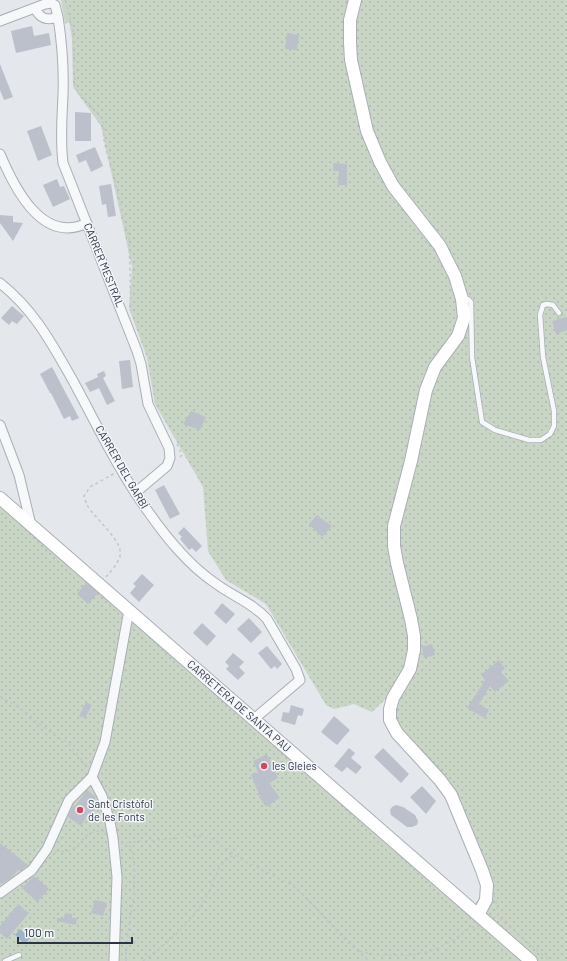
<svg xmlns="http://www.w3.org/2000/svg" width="567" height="961" font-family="Barlow,sans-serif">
  <defs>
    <pattern id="forest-firs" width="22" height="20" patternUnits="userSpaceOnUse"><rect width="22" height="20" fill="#c9d6c5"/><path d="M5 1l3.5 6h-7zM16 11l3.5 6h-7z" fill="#adb8ab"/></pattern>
    <pattern id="park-dots" width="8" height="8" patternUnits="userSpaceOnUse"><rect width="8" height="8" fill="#c9d6c5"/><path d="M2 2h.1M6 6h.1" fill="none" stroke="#adb8ab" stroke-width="1.8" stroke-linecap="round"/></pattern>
  </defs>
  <rect width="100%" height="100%" fill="#e4e7ec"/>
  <path fill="url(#forest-firs)" d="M61,0H118L65,24Z"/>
  <path fill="url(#park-dots)" d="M66,0H567V961H0V505L467,913L482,895L481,876L445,793L390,728L392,693L372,712L354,704L334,709L326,705L266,604L226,580L208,551L203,487L155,404L147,358L129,308L132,267L101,126L73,87L72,39Z"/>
  <path fill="#9fb4cc" d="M20,929L30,938L25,944L15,935Z"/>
  <path fill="#bbc0ca" d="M32,26L34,36L49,33L51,45L16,53L11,31Z
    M287,33L299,35L297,50L285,49Z
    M0,64L13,97L4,100L0,90Z
    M75,112L91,113V141H75Z
    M41,126L52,155L38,161L27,131Z
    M95,147L103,166L91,172L86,160L79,163L76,155Z
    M333,163L347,164V185H338L339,171H333Z
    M57,179L60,187L64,186L70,199L53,207L43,185Z
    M111,184L116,216L108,217L106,204L102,205L99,186Z
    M0,215L13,216V222L23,223L13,241L0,223Z
    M12,306L24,316L17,324L12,321L9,325L1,318Z
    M567,317V330L556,334L552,321Z
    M130,360L133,387L122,389L119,361Z
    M52,367L79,418L72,421L70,416L64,419L51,393H50L40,374Z
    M104,371L106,376L103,378L115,401L107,405L99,388L90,392L85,383L98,377L97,374Z
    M191,411L206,417L200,430L183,424Z
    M164,485L180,514L170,519L155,490Z
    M317,515L332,526L322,537L309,524Z
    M184,527L202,546L196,552L192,548L189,550L180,539L182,537L178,533Z
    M142,574L154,585L139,602L130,593L136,586L133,584Z
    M86,583L98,593L88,604L77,594Z
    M222,603L235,614L226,624L214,613Z
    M249,618L262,632L251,643L237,629Z
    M202,623L216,636L207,646L193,633Z
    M432,644L435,655L424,658L422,647Z
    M267,646L282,664L277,669L275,666L271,669L258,653Z
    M233,653L244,662L239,667L245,673L238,680L226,669L229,666L225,662Z
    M499,660L505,669L501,672L509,681L495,692L490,686L479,704L489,710L485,718L467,708L485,680L481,675Z
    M86,702L92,705L85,718L79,716Z
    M291,705L304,709L302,716L298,715L295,725L281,721L283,712L289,713Z
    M334,716L350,730L337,745L321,732Z
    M349,748L355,753L351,758L362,767L356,774L347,767L342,772L334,766Z
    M383,748L409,774L401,783L374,757Z
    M267,754L278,778L269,783L280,798L266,807L259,797L260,796L251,775L258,772L253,761Z
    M422,786L436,801L426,814L410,797Z
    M87,790L96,797L91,804L96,807L91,815L88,813L81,826L68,817L73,805L75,806Z
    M396,805L403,807L415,815L418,821L417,825L412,827H407L391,815L390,810L392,807Z
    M0,843L28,865L20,871L18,870L12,877L2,884L0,883Z
    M34,876L49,889L37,902L22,888Z
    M95,900L107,903L103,916L91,913Z
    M18,904L29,913L7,939L0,933V926Z
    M65,913L72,914V918H77L76,925L57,921V918H64Z"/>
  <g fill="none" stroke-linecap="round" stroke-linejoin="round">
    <defs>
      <path id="lane" d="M463,299H468L471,302L472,357L482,422L495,430L529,440H541L550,434L554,426V411L543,357L540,315L543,305L547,304L553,305L559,313
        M5,961L19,955"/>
      <path id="street" d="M58,17C62,43 64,69 63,95C62,119 60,138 63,163L137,351L141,364L148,404L169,448L170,458L167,466L135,493
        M0,21L45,4L51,3L55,5L58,17C47,21 40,19 35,8
        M0,154C14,187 42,245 87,223
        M0,283C34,310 51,342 72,379C96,423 118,470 147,510C166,537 188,565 215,583C232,596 253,603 267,619L296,669L300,680L254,719
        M0,425L19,475L31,525
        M92,777L102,796L110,822L113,838L117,877L114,961
        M0,893L32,870L47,849L69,800L92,777L105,742L129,610"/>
      <path id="secondary" d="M355,0L350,20V43L351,60L367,131L380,162L393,186L440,246L455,276L462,299L464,318L458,336L435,367L426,390L411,461L394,526V546L397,563L411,619L414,636V650L410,669L393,698L390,709V720L397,733L440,780L451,795L482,870L487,885L486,900L478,915
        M0,498L531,961"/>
    </defs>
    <use href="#lane" stroke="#a9aeb7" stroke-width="6"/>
    <use href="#street" stroke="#a9aeb7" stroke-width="11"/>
    <use href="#secondary" stroke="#a9aeb7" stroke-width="14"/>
    <path stroke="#c2c5cb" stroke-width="1.5" stroke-dasharray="3 3" stroke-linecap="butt" d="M65,0L73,30L75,84L77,90L101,117L104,125V140L107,154L113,171L123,217L129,237L131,311
      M177,444L182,455L179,458
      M106,577C111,571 118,564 120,556C124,541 94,518 87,505C86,503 85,499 84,496L90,487L115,473
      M0,696L25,712L54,735L68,743L87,767
      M121,843L199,836L213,839L239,858L292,885L306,898L348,943L369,961
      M55,851C60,851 67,852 71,850C86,841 83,830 104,831
      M496,901L499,918L550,961
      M359,951L377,955H412L434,950L455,939L470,928L474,927L479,929
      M126,961C126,928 137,895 134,862C133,856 131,850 130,844
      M143,961C163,945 184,931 198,909C204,901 209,892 213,882C219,870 221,860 235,855"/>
    <use href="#lane" stroke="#f7f8fa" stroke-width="4.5"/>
    <use href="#street" stroke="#f7f8fa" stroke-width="9"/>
    <use href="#secondary" stroke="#fff" stroke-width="12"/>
  </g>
  <g fill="#d1495b" stroke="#f4f6f9" stroke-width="1.5">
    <circle cx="264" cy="766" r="4"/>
    <circle cx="80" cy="810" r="4"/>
  </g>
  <g text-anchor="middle" stroke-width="3" stroke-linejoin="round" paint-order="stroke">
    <g font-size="11" fill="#2b3445" stroke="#f4f6f9">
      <text transform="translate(104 265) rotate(68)" y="4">CARRER MESTRAL</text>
      <text transform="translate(122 467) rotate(60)" y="4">CARRER DEL GARBÍ</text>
      <text transform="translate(239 706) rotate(41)" y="4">CARRETERA DE SANTA PAU</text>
    </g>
    <g font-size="11" fill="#2b3445" stroke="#f4f6f9" text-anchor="start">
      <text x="272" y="770">les Gleies</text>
      <text x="88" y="808">Sant Cristòfol<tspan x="88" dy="13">de les Fonts</tspan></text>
    </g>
  </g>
  <path d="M18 937v6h114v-6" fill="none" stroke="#2b3445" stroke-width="2"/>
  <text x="24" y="937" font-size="12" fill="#2b3445" stroke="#f4f6f9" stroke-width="3" paint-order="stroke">100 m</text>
</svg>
